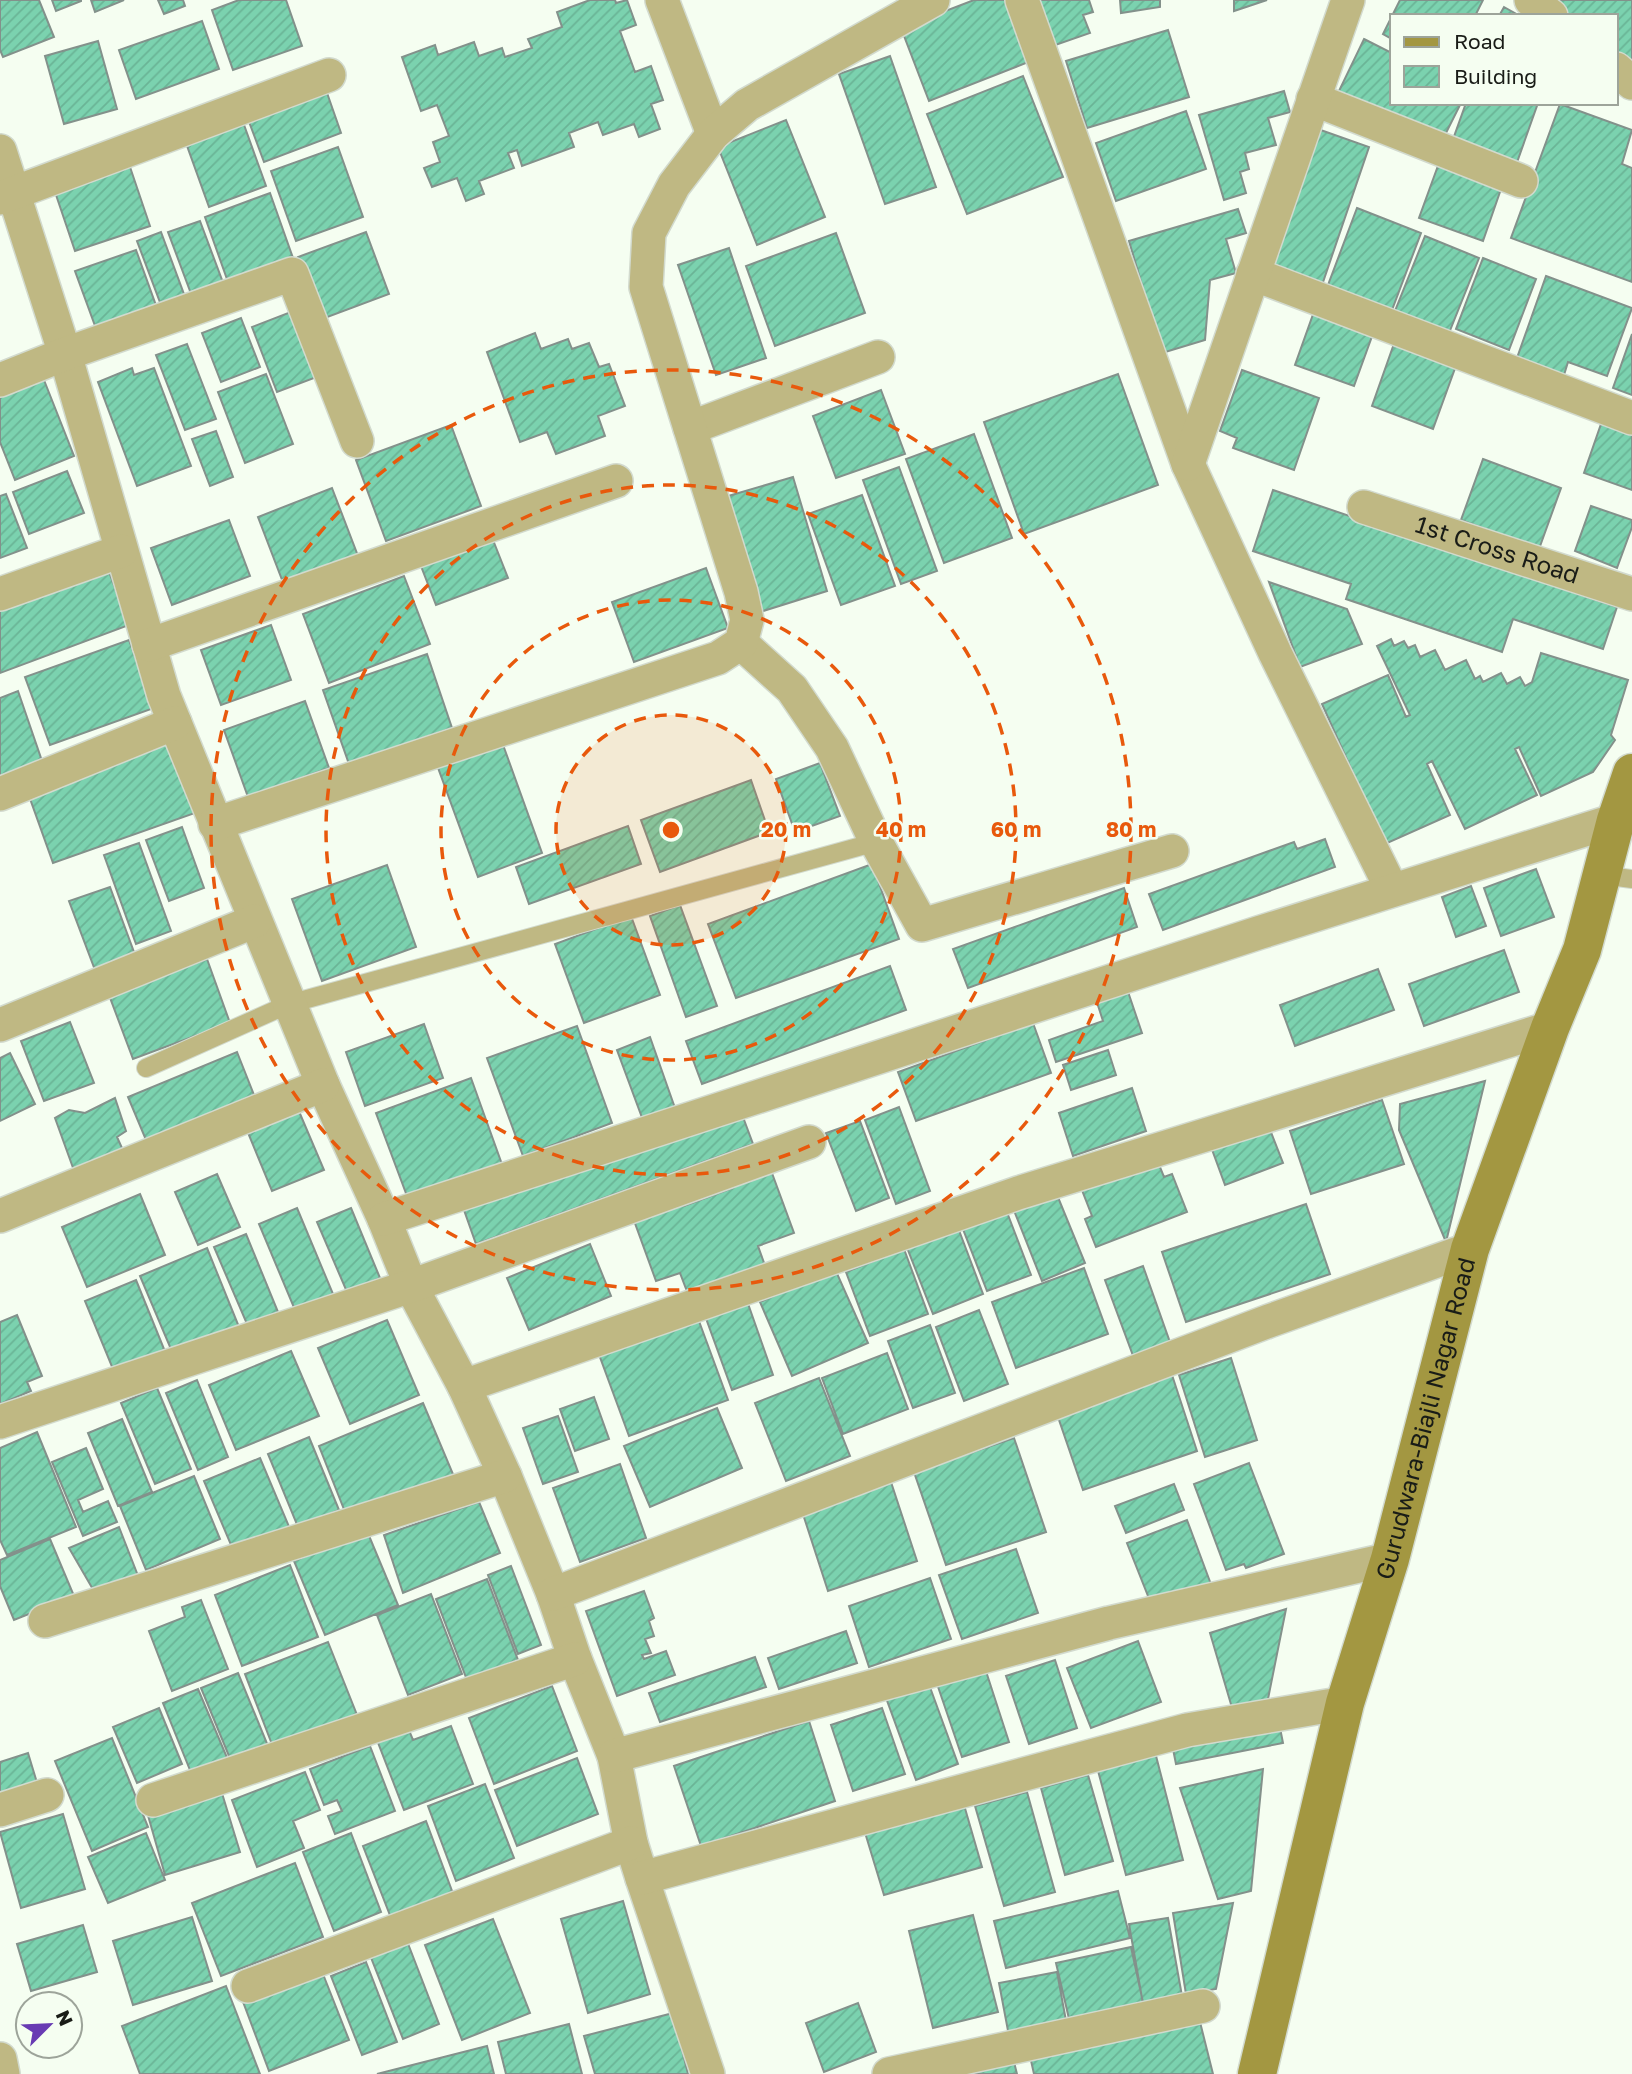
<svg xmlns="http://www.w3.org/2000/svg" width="1632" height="2074" font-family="'Golos Text',sans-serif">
  <defs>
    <pattern id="building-hatch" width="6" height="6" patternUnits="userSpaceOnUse" patternTransform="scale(1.75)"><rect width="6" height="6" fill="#7bd2af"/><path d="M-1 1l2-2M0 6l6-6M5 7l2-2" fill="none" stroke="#6ab496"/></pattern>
  </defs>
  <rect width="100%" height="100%" fill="#f5fef1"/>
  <path fill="url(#building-hatch)" stroke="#83918b" stroke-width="2" d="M0,0H39L54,37L3,57L0,50Z
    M52,0H81V1L56,11Z
    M91,0H124L95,12Z
    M158,0H183L185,6L164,14Z
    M239,0H286L302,46L233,70L212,10Z
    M590,0H615L616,3L627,0L636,25L620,31L635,72L651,66L663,100L651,104L660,129L639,137L634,124L603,135L598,122L569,133L574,147L522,166L517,150L508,153L514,168L479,181L484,194L466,201L457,178L432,187L424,168L440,162L433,142L449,136L437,105L421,111L402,57L435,45L438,55L474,42L479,56L502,48L505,57L532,48L528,39L562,27L557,12Z
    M974,0H1008L1031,61L929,101L901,28Z
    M1024,0H1089L1093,12L1083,15L1090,33L1041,50Z
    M1120,0H1160V7L1121,13Z
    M1234,0H1267L1234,11Z
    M1400,0H1483L1475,16H1392Z
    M1557,0H1632V63L1616,51V16H1568L1553,5Z
    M1504,7L1520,16H1499Z
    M1392,16V39L1383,34Z
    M202,21L219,69L136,99L119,50Z
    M1168,30L1189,97L1087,128L1066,61Z
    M1364,39L1392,53V103H1461L1441,143L1338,93Z
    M98,41L117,109L64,124L45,56Z
    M890,56L936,187L885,204L839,74Z
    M1023,76L1063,177L967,214L927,114Z
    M326,90L341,133L264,162L248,119Z
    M1284,91L1290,112L1268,118L1276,145L1245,153L1249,169L1240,172L1246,193L1224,200L1199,115Z
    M1466,103H1538L1515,168L1451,145Z
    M1560,104L1632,130L1622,164L1632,168V282L1511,238Z
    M1186,111L1206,169L1116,201L1096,143Z
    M786,120L825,217L757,245L718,147Z
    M243,122L266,186L209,207L186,143Z
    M1315,128L1369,147L1320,291L1266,273Z
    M338,147L363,217L296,241L271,171Z
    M1439,163L1502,186L1483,241L1419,218Z
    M130,167L150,226L75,251L55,192Z
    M270,193L293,258L228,282L205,217Z
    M1357,208L1421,233L1392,310L1328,285Z
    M1238,209L1246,233L1226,239L1236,273L1210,280L1205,340L1162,353L1129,241Z
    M200,221L225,288L193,299L168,232Z
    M161,232L188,305L164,313L137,241Z
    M366,232L389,294L322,319L298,257Z
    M836,233L865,313L775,346L746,266Z
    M1425,236L1479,258L1447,338L1393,316Z
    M729,248L766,358L716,375L678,265Z
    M136,250L158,311L98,334L75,271Z
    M1483,258L1536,279L1509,350L1456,329Z
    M1546,276L1632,308L1607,376L1568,362L1564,375L1517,358Z
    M1316,306L1375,328L1354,386L1295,365Z
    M296,310L322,375L277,392L252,327Z
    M241,318L260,367L221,382L202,333Z
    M535,333L541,349L568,339L572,349L589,343L599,367L609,364L625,406L598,416L605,436L556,454L547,432L520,442L487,352Z
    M1632,334V395L1613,388Z
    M1396,338L1458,360L1433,429L1372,406Z
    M187,344L216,419L185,430L156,355Z
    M132,368L134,375L154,368L191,466L137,486L98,382Z
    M1242,370L1319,398L1294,470L1233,448L1237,438L1220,431Z
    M266,374L293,444L245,463L218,392Z
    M1118,374L1158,485L1024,534L984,422Z
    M42,375L74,456L15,480L0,442V391Z
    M881,390L905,454L836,478L813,416Z
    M1601,424L1632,435V490L1584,473Z
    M451,425L481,506L386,541L356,460Z
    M216,431L233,477L210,486L192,439Z
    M974,434L1012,538L944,563L906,459Z
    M1483,459L1561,488L1539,549L1461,520Z
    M899,467L937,571L901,584L863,480Z
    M67,471L84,513L29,534L13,492Z
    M793,477L827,591L760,612L725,497Z
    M332,488L358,556L284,585L258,517Z
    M1273,490L1617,607L1603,649L1513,619L1502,652L1346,599L1351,584L1253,551Z
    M6,494L27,548L0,558V496Z
    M862,495L895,586L841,605L808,514Z
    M1591,506L1632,520V527L1617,568L1575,551Z
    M229,520L250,576L172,605L151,548Z
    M493,540L508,578L436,605L421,566Z
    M106,564L129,625L0,673V604Z
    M706,568L728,628L634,662L612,602Z
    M404,576L430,644L329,683L303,614Z
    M1269,582L1347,609L1362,644L1300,667Z
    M271,625L291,680L221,705L201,650Z
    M1391,639L1394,646L1404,641L1408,648L1415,645L1420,657L1435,650L1445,670L1466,660L1475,679L1480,676L1483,682L1501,673L1507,684L1520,677L1525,686L1532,682L1541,653L1628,680L1611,735L1615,740L1593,772L1541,796L1519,747L1515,749L1537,795L1465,829L1432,761L1427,764L1450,815L1385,844L1322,704L1388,675L1406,717L1410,715L1377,646Z
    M129,640L154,708L50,745L25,677Z
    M427,654L452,728L349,764L323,690Z
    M18,691L42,761L0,776V698Z
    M305,701L329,768L248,797L224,730Z
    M502,742L542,853L478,877L437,765Z
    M170,743L195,813L53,863L28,793Z
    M820,763L840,816L795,832L776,779Z
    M751,780L769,832L660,872L641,820Z
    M628,826L641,864L529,904L516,867Z
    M182,827L204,888L169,901L146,840Z
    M1325,839L1335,867L1163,930L1149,894L1294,842L1297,849Z
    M139,843L171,931L136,944L104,855Z
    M872,864L899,939L736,998L708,924Z
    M387,865L416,947L322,981L292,899Z
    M1536,869L1554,917L1501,936L1484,888Z
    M1471,886L1486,926L1456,937L1442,897Z
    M110,887L138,963L98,978L69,901Z
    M1124,888L1137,927L968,988L953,949Z
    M680,905L717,1006L686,1017L650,916Z
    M631,916L660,995L584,1023L555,944Z
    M1504,950L1519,992L1424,1026L1409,984Z
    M207,959L230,1023L133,1059L109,995Z
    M890,966L906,1010L702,1084L686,1041Z
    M1378,969L1394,1010L1295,1046L1280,1005Z
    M1124,980L1142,1033L1056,1062L1049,1040L1103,1021L1093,990Z
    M70,1022L94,1083L44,1101L21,1041Z
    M1033,1023L1051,1073L916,1121L898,1072Z
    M424,1024L443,1078L365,1106L346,1052Z
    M577,1026L612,1123L523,1156L487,1058Z
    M650,1037L676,1111L644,1123L617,1050Z
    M1108,1050L1116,1075L1071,1090L1063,1065Z
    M237,1052L254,1095L146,1140L128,1097Z
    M10,1053L35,1104L0,1121V1058Z
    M471,1078L504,1170L410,1204L376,1113Z
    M1485,1081L1446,1242L1399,1130L1400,1104Z
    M1132,1088L1146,1131L1073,1156L1059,1113Z
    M115,1098L126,1131L117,1137L126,1157L76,1176L55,1118L69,1110L85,1113Z
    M1382,1100L1404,1164L1311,1194L1290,1131Z
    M295,1102L324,1170L272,1191L244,1123Z
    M899,1107L930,1191L896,1204L865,1120Z
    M740,1109L753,1144L476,1244L464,1210Z
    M860,1121L889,1198L856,1211L826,1133Z
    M1267,1122L1283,1163L1225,1185L1210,1144Z
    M1155,1155L1164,1177L1172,1174L1187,1212L1096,1247L1085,1219L1092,1216L1080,1185Z
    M769,1165L794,1233L758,1246L768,1274L691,1302L680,1273L656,1281L632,1215L680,1197L684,1206L733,1188L730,1179Z
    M217,1174L240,1227L198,1245L175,1192Z
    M1055,1190L1085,1263L1042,1281L1013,1208Z
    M140,1194L165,1255L87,1287L62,1227Z
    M1306,1204L1330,1274L1186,1322L1162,1252Z
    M1005,1207L1031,1275L987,1291L961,1224Z
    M297,1208L333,1294L295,1310L259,1224Z
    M351,1208L380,1278L347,1292L317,1222Z
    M957,1225L983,1294L933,1314L906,1245Z
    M246,1234L278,1312L247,1324L214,1247Z
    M590,1244L611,1296L529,1330L507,1278Z
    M207,1248L239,1327L173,1354L140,1276Z
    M904,1249L928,1314L870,1336L846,1272Z
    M1143,1266L1172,1348L1135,1361L1105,1280Z
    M1084,1268L1108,1334L1016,1368L992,1302Z
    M835,1269L868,1343L792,1376L760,1302Z
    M136,1280L166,1354L115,1374L85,1301Z
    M745,1295L773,1375L732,1390L703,1310Z
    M979,1310L1008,1384L964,1401L936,1327Z
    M696,1313L728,1400L629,1436L597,1349Z
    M17,1315L42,1376L27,1382L31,1391L0,1404V1322Z
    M387,1320L419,1395L350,1424L318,1348Z
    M930,1325L955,1393L913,1408L888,1341Z
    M291,1351L319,1416L236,1450L209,1385Z
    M887,1353L908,1409L843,1434L822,1378Z
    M1231,1358L1257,1440L1205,1457L1179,1375Z
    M1172,1375L1197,1451L1083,1490L1057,1414Z
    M819,1378L850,1456L786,1481L755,1403Z
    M197,1380L228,1457L198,1470L166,1393Z
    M157,1388L191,1469L155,1484L121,1403Z
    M594,1397L609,1439L575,1451L560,1409Z
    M423,1403L455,1479L349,1522L319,1446Z
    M717,1408L742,1468L650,1507L624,1446Z
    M558,1416L578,1472L543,1484L523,1428Z
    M122,1419L152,1492L118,1506L88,1433Z
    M37,1432L76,1527L7,1555L0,1540V1448Z
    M309,1437L339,1510L298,1527L268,1454Z
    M1014,1438L1046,1532L946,1565L914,1472Z
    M86,1448L103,1489L78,1500L83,1512L108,1501L117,1522L83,1536L52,1462Z
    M260,1458L290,1529L234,1552L204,1481Z
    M1249,1463L1284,1554L1246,1568L1244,1564L1226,1570L1194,1484Z
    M620,1464L646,1538L580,1562L553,1488Z
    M194,1476L220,1539L146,1570L120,1506Z
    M889,1476L917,1561L828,1591L800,1505Z
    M1174,1484L1184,1510L1126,1533L1115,1506Z
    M479,1502L500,1553L403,1593L384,1535Z
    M1187,1520L1212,1587L1152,1606L1127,1543Z
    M119,1527L140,1581L98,1598L69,1548Z
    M367,1531L398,1605L325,1635L294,1561Z
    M50,1539L74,1596L14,1620L0,1586V1560Z
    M1016,1549L1038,1613L962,1639L939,1575Z
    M290,1565L318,1637L242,1666L215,1595Z
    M511,1566L541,1645L518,1654L488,1575Z
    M930,1578L951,1639L869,1667L849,1606Z
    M487,1579L518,1660L467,1680L436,1599Z
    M644,1591L654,1618L649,1621L654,1636L645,1639L651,1653L642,1655L644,1659L666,1651L675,1675L617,1696L586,1611Z
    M431,1594L462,1674L408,1695L377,1615Z
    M201,1600L228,1669L172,1691L149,1631L185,1617L182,1607Z
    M1286,1609L1265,1714L1235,1718L1210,1633Z
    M846,1631L857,1663L779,1689L768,1658Z
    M1138,1641L1161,1702L1091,1728L1067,1668Z
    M328,1642L357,1715L273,1747L245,1674Z
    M755,1657L766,1687L660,1722L649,1693Z
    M1055,1660L1077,1728L1029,1744L1006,1676Z
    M983,1662L1009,1742L962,1757L935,1678Z
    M238,1673L268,1746L231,1761L201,1688Z
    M927,1679L958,1764L916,1780L885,1695Z
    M552,1686L577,1751L494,1784L469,1718Z
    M198,1689L228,1760L192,1775L163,1703Z
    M159,1708L182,1764L137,1783L113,1727Z
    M882,1708L905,1774L853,1791L831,1725Z
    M1278,1718L1283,1743L1176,1764L1171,1739Z
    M809,1721L835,1801L701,1846L674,1766Z
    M451,1726L473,1784L404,1810L377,1740L408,1728L413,1740Z
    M112,1738L148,1827L92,1851L55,1761Z
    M370,1746L395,1811L335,1834L328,1816L342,1811L337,1800L324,1805L310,1769Z
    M1155,1752L1183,1860L1126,1875L1097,1767Z
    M28,1753L38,1786L0,1798V1762Z
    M577,1758L598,1814L517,1846L495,1790Z
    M1263,1769L1251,1891L1218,1899L1180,1788Z
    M305,1772L320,1810L293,1821L304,1848L257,1867L232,1800Z
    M1088,1775L1113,1861L1065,1875L1041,1788Z
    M485,1784L514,1858L456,1881L428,1806Z
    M221,1790L240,1852L165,1875L147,1812Z
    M1027,1792L1055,1892L1004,1906L975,1806Z
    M962,1798L982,1867L884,1895L863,1826Z
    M63,1814L85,1889L21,1908L0,1832Z
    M426,1821L455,1899L393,1923L363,1846Z
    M146,1833L165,1880L108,1903L88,1857Z
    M351,1833L381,1912L334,1931L303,1852Z
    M295,1863L323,1937L221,1976L192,1903Z
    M1118,1891L1130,1938L1006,1968L994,1921Z
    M623,1901L650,1994L588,2013L561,1919Z
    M1233,1903L1216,1989L1186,1994L1173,1913Z
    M973,1915L998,2012L933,2028L909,1931Z
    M192,1917L212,1981L133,2005L113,1941Z
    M1168,1918L1182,1996L1143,2004L1129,1924Z
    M493,1919L530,2013L462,2040L425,1945Z
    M83,1925L97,1972L31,1991L17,1944Z
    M407,1941L439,2024L403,2039L370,1955Z
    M1131,1947L1144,2007L1070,2023L1056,1963Z
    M366,1962L397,2042L362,2055L331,1976Z
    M321,1969L349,2040L269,2071L242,1999Z
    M1057,1972L1067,2026L1009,2036L999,1983Z
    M226,1986L260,2074H140L122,2026Z
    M858,2003L876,2052L824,2072L806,2023Z
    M673,2013L688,2074H595L584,2036Z
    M1198,2014L1213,2074H1034L1030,2056Z
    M569,2024L582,2074H506L498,2042Z
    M487,2046L494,2074H377Z
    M1013,2058L1017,2074H950Z"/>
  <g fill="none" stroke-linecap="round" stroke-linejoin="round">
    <defs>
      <path id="service" d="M1602,875L1632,879
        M146,1068L289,1004L876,842"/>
      <g id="minor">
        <path d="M662,0L713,134"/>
        <path d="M1022,0L1188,464L1275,653L1392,890"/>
        <path d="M1531,0L1551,16"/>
        <path d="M1616,69L1632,83"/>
        <path d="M1313,99L1521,181"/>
        <path d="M0,151L65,354L164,696L323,1085L384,1219L411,1286L464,1386L505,1476L553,1594L575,1659L614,1756L631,1843L642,1878L708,2074"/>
        <path d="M0,198L329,75"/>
        <path d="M1253,274L1632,418"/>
        <path d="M0,380L65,354L292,274L357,441"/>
        <path d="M690,428L878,357"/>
        <path d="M1188,464L1348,0"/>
        <path id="s1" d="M1364,507L1632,594"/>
        <path d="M0,594L121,551"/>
        <path d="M741,643L792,689L832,748L876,842L922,925L1172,851"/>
        <path d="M149,645L616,481"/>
        <path d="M0,794L175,723"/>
        <path d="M215,824L718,658L741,643L747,620L741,592L646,287L649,233L674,185L713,134L747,105L933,0"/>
        <path d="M0,1025L255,921"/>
        <path d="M0,1216L323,1085"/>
        <path d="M384,1219L1258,933L1616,820"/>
        <path d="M464,1386L1018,1193L1550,1028"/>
        <path d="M0,1422L411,1286L809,1142"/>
        <path d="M553,1594L1269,1321L1470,1249"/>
        <path d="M45,1621L505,1476"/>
        <path d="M614,1756L1109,1623L1390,1559"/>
        <path d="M153,1800L575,1659"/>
        <path d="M0,1810L47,1795"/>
        <path d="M642,1878L1187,1730L1345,1703"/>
        <path d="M248,1986L631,1843"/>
        <path d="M0,2059L3,2074"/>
        <path d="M889,2074L1203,2006"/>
      </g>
      <g id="secondary">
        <path id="s2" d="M1257,2074L1345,1703L1390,1559L1470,1249L1550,1028L1582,950L1616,820L1632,773"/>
      </g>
    </defs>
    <use href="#service" stroke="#d2dace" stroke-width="20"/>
    <use href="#minor" stroke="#d2dace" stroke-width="36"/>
    <use href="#secondary" stroke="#d2dace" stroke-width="41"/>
    <use href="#service" stroke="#bfb883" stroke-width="18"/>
    <use href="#minor" stroke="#bfb883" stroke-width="33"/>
    <use href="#secondary" stroke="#a39741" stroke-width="38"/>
  </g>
  <circle cx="671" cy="830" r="115" fill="#e8590c" fill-opacity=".12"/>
  <g fill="none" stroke="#e8590c" stroke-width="3.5" stroke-dasharray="12 9">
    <circle cx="671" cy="830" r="115"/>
    <circle cx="671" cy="830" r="230"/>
    <circle cx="671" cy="830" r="345"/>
    <circle cx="671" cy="830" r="460"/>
  </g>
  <g text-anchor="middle" stroke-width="5" stroke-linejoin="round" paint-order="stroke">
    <g font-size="24" fill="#191c17" stroke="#f5fef1">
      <text dy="8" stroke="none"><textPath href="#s1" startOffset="140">1st Cross Road</textPath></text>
      <text dy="8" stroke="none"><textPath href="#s2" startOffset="677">Gurudwara-Biajli Nagar Road</textPath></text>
    </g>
  </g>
  <circle cx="671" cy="830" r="10" fill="#e8590c" stroke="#f5fef1" stroke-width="3.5"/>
  <g font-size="21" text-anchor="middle" font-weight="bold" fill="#e8590c" stroke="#f5fef1" stroke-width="5" stroke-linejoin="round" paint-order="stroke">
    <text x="786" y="837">20 m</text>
    <text x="901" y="837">40 m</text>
    <text x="1016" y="837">60 m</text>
    <text x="1131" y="837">80 m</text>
  </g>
  <rect x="1390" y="14" width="228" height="91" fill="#f5fef1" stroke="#9da49a" stroke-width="2"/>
  <rect x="1404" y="37" width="35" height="10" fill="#a39741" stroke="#9da49a" stroke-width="2"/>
  <text x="1454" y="49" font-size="21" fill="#191c17">Road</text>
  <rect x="1404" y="66" width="35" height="21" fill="url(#building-hatch)" stroke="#9da49a" stroke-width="2"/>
  <text x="1454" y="84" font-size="21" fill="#191c17">Building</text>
  <g transform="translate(49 2025) rotate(66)"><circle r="33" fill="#f5fef1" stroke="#9da49a" stroke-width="2"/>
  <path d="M0-5L12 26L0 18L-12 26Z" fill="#683bb3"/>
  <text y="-10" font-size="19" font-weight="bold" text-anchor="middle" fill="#191c17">N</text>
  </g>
</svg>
